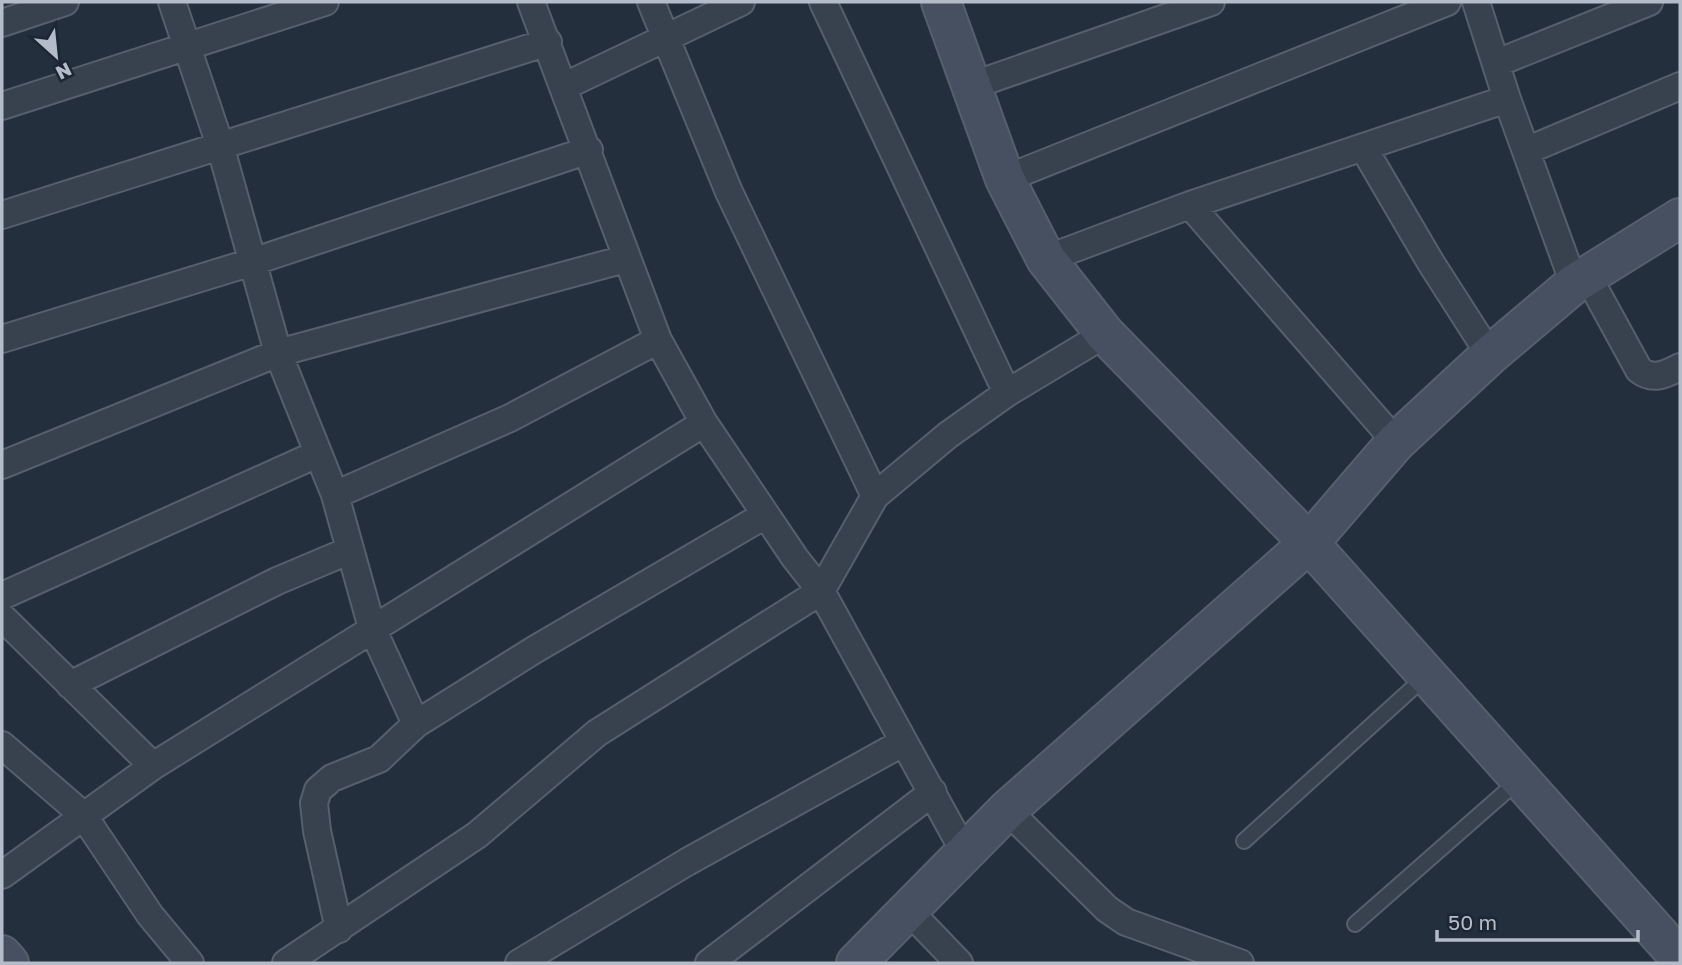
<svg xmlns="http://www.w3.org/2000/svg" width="1682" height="965" font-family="'Golos Text',sans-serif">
  <rect width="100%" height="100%" fill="#242f3e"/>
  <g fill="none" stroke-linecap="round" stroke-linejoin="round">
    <defs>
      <path id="lane" d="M1244,841L1426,676
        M1355,924L1519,780"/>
      <path id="street" d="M172,2L220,145L278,353L335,495L372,628L416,724
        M531,2L658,340L704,423L795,558L821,591L965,853
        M651,2L729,192L875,496
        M823,2L1007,393
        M1476,2L1507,99L1574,284
        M2,23L65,2
        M1497,63L1649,2
        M565,86L741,2
        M971,86L1211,2
        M2,106L325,2
        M1363,147L1431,263L1490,355
        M1526,151L1680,86
        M1005,179L1447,2
        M1190,205L1396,442
        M2,215L548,42
        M1046,259L1190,205L1507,99
        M1587,275L1639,370C1653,381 1666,374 1680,367
        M2,339L252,262L589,150
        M2,465L278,353L625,259
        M335,495L510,418L658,340
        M2,596L317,454
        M2,617L153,766
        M70,685L277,581L348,551
        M2,745L83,815L150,915L190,963
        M1007,810L1107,909L1126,922L1240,963
        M2,875L153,766L704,423
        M909,911L959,963
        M339,929L317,831L314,803L318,790L332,778L379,759L416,724L534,650L765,515
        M286,963L477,835L597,733L821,591L875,496L948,435L1007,393L1105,334
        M519,963L687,862L904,742
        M709,963L933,792"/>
      <path id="secondary" d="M941,2L1005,179L1046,259L1105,334L1309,543L1680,958
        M2,955L9,963
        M856,963L1007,810L1309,543L1396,442L1490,355L1574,284L1680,218"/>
    </defs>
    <use href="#lane" stroke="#565f6c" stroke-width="18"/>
    <use href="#street" stroke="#565f6c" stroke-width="30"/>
    <use href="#secondary" stroke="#565f6c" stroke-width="42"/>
    <use href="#lane" stroke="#38414e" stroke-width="14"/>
    <use href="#street" stroke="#38414e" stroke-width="26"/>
    <use href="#secondary" stroke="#465061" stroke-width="38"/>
  </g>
  <rect width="1682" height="965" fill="none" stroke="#b4bcc9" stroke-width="7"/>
  <g transform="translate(56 56) rotate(153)" stroke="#1d2633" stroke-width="5" paint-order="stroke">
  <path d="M0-5L12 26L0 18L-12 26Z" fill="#b4bcc9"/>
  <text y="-10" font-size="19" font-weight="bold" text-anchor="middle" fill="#b4bcc9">N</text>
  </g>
  <path d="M1437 930v10h201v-10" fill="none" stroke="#b4bcc9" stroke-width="3.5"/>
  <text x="1448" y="930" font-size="21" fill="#b4bcc9" stroke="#1d2633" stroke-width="5" paint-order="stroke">50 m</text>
</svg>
